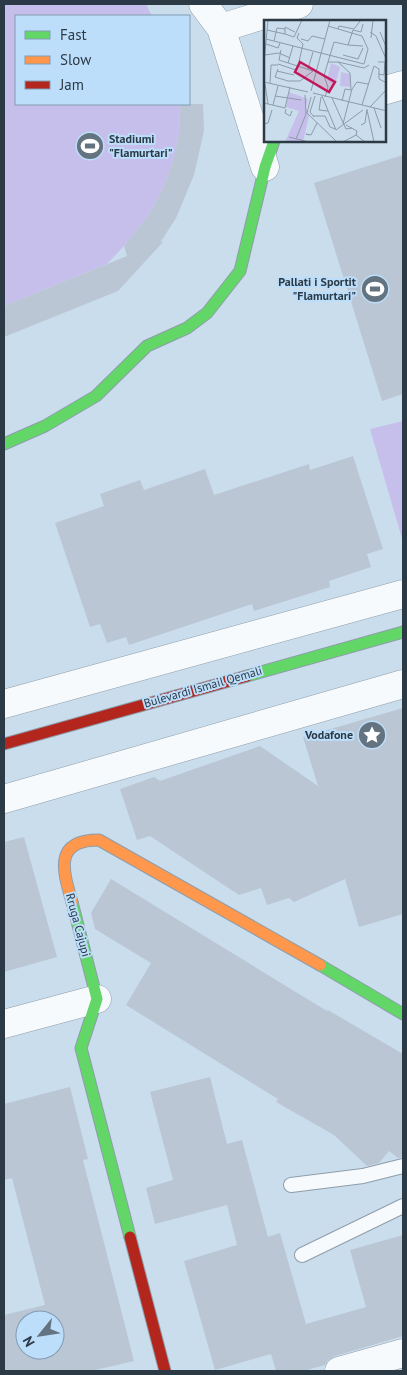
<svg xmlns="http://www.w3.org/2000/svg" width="407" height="1375" font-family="'PT Sans',sans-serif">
  <rect width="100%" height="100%" fill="#cadded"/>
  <path fill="#c7bfeb" d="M4,4H146L152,16H16V104H180L179,134L174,158L164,187L148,216L124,246L107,264L4,306Z
    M403,421V542L370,429Z"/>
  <path fill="#bac6d4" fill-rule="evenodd" d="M180,104H203L204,131L194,175L176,218L160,243L164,241L118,291L4,337V306L127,256L124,246L148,216L164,187L174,158L179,134Z
    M403,155V394L382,401L314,183Z
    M353,456L383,549L367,554L371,567L329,581L330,587L254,611L252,604L129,645L126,637L107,643L100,624L90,627L55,523L104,506L100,494L140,480L144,490L205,469L214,495L309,464L310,470Z
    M403,708V914L359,927L345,879L294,902L289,898L267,905L261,888L239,895L150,836L137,840L120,789L154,777L160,781L260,746L318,786L303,737Z
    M24,837L57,957L4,972V842Z
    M111,879L327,1011L328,1010L403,1054V1157L398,1158L389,1151L379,1163L367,1166L334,1135L276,1102L278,1099L126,1005L151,963L95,929L91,913Z
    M210,1077L227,1144L242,1140L268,1237L280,1233L306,1324L366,1307L350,1250L403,1235V1336L335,1356L328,1360L325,1365L303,1371H276L271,1354L215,1370L184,1261L237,1245L227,1205L155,1224L146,1188L173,1180L150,1092Z
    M70,1087L88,1159L83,1160L134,1361L91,1371H4V1315L45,1305L12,1178L4,1180V1104ZM25,1320H55V1350H25Z"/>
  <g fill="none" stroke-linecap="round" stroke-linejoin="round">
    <defs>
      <path id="lane" d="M291,1185L363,1176L403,1166
        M302,1255L403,1206"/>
      <path id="street" d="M203,4L221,28
        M386,90L403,85
        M265,167L221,28L299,4
        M4,704L403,594
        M4,799L403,684
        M4,1024L97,999
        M339,1371L403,1353"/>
      <path id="fast" d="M4,444L45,426L96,396L147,346L187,328L207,313L240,271L265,167L274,141
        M247,676L403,632
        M72,902L97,999L81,1048L130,1237
        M320,965L403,1014"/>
      <path id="slow" d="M72,902C63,871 53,840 99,840L320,965"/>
      <path id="jam" d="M4,744L247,676
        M130,1237L165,1371"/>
    </defs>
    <use href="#lane" stroke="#8e9da9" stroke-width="16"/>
    <use href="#street" stroke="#8e9da9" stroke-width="29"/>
    <use href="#fast" stroke="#8e9da9" stroke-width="13"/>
    <use href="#slow" stroke="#8e9da9" stroke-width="13"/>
    <use href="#jam" stroke="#8e9da9" stroke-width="13"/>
    <use href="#lane" stroke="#f7fafc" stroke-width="14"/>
    <use href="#street" stroke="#f7fafc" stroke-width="28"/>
    <use href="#fast" stroke="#63d668" stroke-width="11"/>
    <use href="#slow" stroke="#ff974d" stroke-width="11"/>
    <use href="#jam" stroke="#b3261e" stroke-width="11"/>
  </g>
  <defs>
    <symbol id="stadium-disc" viewBox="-11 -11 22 22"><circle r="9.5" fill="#637380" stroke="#bcdefb"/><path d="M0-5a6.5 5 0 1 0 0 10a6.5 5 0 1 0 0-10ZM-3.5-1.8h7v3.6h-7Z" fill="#fff"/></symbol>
    <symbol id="sight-disc" viewBox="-11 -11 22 22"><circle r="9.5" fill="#637380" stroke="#bcdefb"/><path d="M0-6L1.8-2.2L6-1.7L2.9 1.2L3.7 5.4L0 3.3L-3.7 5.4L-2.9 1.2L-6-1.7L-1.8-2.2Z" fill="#fff"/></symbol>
  </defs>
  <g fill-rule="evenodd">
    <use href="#stadium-disc" x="74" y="130" width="32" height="32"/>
    <use href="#stadium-disc" x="359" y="273" width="32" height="32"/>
    <use href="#sight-disc" x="356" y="719" width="32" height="32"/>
  </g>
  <g text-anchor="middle" stroke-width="4" stroke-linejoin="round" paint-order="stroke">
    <g font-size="12" font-weight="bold" fill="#2c3a45" stroke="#bcdefb" text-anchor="end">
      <text x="109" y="143" text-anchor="start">Stadiumi<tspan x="109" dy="14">"Flamurtari"</tspan></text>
      <text x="356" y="286">Pallati i Sportit<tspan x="356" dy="14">"Flamurtari"</tspan></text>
      <text x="353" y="739">Vodafone</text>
    </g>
    <g font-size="12" fill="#2c3a45" stroke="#bcdefb">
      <text transform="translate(203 687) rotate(-16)" y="4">Bulevardi Ismail Qemali</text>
      <text transform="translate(78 925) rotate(75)" y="4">Rruga Cajupi</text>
    </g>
  </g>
  <g transform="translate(264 20)">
    <rect width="122" height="122" fill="#cadded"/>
    <path d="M67,43L76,47L71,65L63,60ZM77,52L86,54V67L76,66ZM25,72L44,79L42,88L45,96L39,122H21L35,91L22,87Z" fill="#c7bfeb"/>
    <path fill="none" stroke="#8b9caa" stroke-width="1" d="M74,9L75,6L90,9L97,0M3,10L21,14M31,12L21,7V14L30,17L38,0M106,12L112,16L123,41M116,12L123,29M107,18L109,0M2,19L100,44L104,29L98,16L64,6M37,19L44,21L48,16L61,19M10,21L13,8L21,9M2,24L14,28L16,23M84,25L99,26M1,35L15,33L26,38M79,35L94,39L99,28M0,42L4,0M64,42L70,22L84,25L89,10L97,12L99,4M74,42L100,48L105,45M24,43L29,26M14,44L32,50M34,46L39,24L33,18L35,13M14,49L11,57L24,61H36L49,51L15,40L17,30M44,49L49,32M13,51L30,55M114,54L120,55L121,42H114M0,62L44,72M6,63L7,45H14M1,64L4,84M47,71L66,0M49,73L123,91M11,76L37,80M58,76L72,110L99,90M47,77L43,93L73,122M57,77L55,90L64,91M61,77L64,67L60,56L64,42H74L86,53L87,70M68,78L82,109L88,108M78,81L81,69L87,70M0,83L21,88L26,67M9,85L14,66M98,85L110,46L115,49V59L123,63M106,87L123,69M110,88L117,108M22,89L21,93L26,96L28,91M103,90L110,122M49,96H61L66,107L71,109M50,97L46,92L51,76M0,104L4,103L8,90M79,104L88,69L93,62L104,64M82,105L93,111L92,115M97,105L101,103L103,89M45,115L42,114L47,115L53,103M25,117L45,122M32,119L42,94L41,75M79,122L92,115L101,122"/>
    <path fill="#c2185b" fill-opacity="0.15" stroke="#c2185b" stroke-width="2.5" d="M36,42L71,62L65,72L31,52Z"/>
    <rect width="122" height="122" fill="none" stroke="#2c3a45" stroke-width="2.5"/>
  </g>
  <rect width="407" height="1375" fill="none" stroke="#2c3a45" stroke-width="10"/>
  <rect x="15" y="15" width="175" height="90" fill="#bcdefb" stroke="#829cb2"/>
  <rect x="25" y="31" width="25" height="8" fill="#63d668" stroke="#829cb2"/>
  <text x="60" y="40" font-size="15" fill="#2c3a45">Fast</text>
  <rect x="25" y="56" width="25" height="8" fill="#ff974d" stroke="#829cb2"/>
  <text x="60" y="65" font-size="15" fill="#2c3a45">Slow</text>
  <rect x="25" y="81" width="25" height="8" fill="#b3261e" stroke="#829cb2"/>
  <text x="60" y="90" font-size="15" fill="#2c3a45">Jam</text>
  <g transform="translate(40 1335) rotate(240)"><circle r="24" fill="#bcdefb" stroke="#829cb2"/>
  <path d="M0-4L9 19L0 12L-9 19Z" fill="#637380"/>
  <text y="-8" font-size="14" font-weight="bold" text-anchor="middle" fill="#2c3a45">N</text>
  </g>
</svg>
